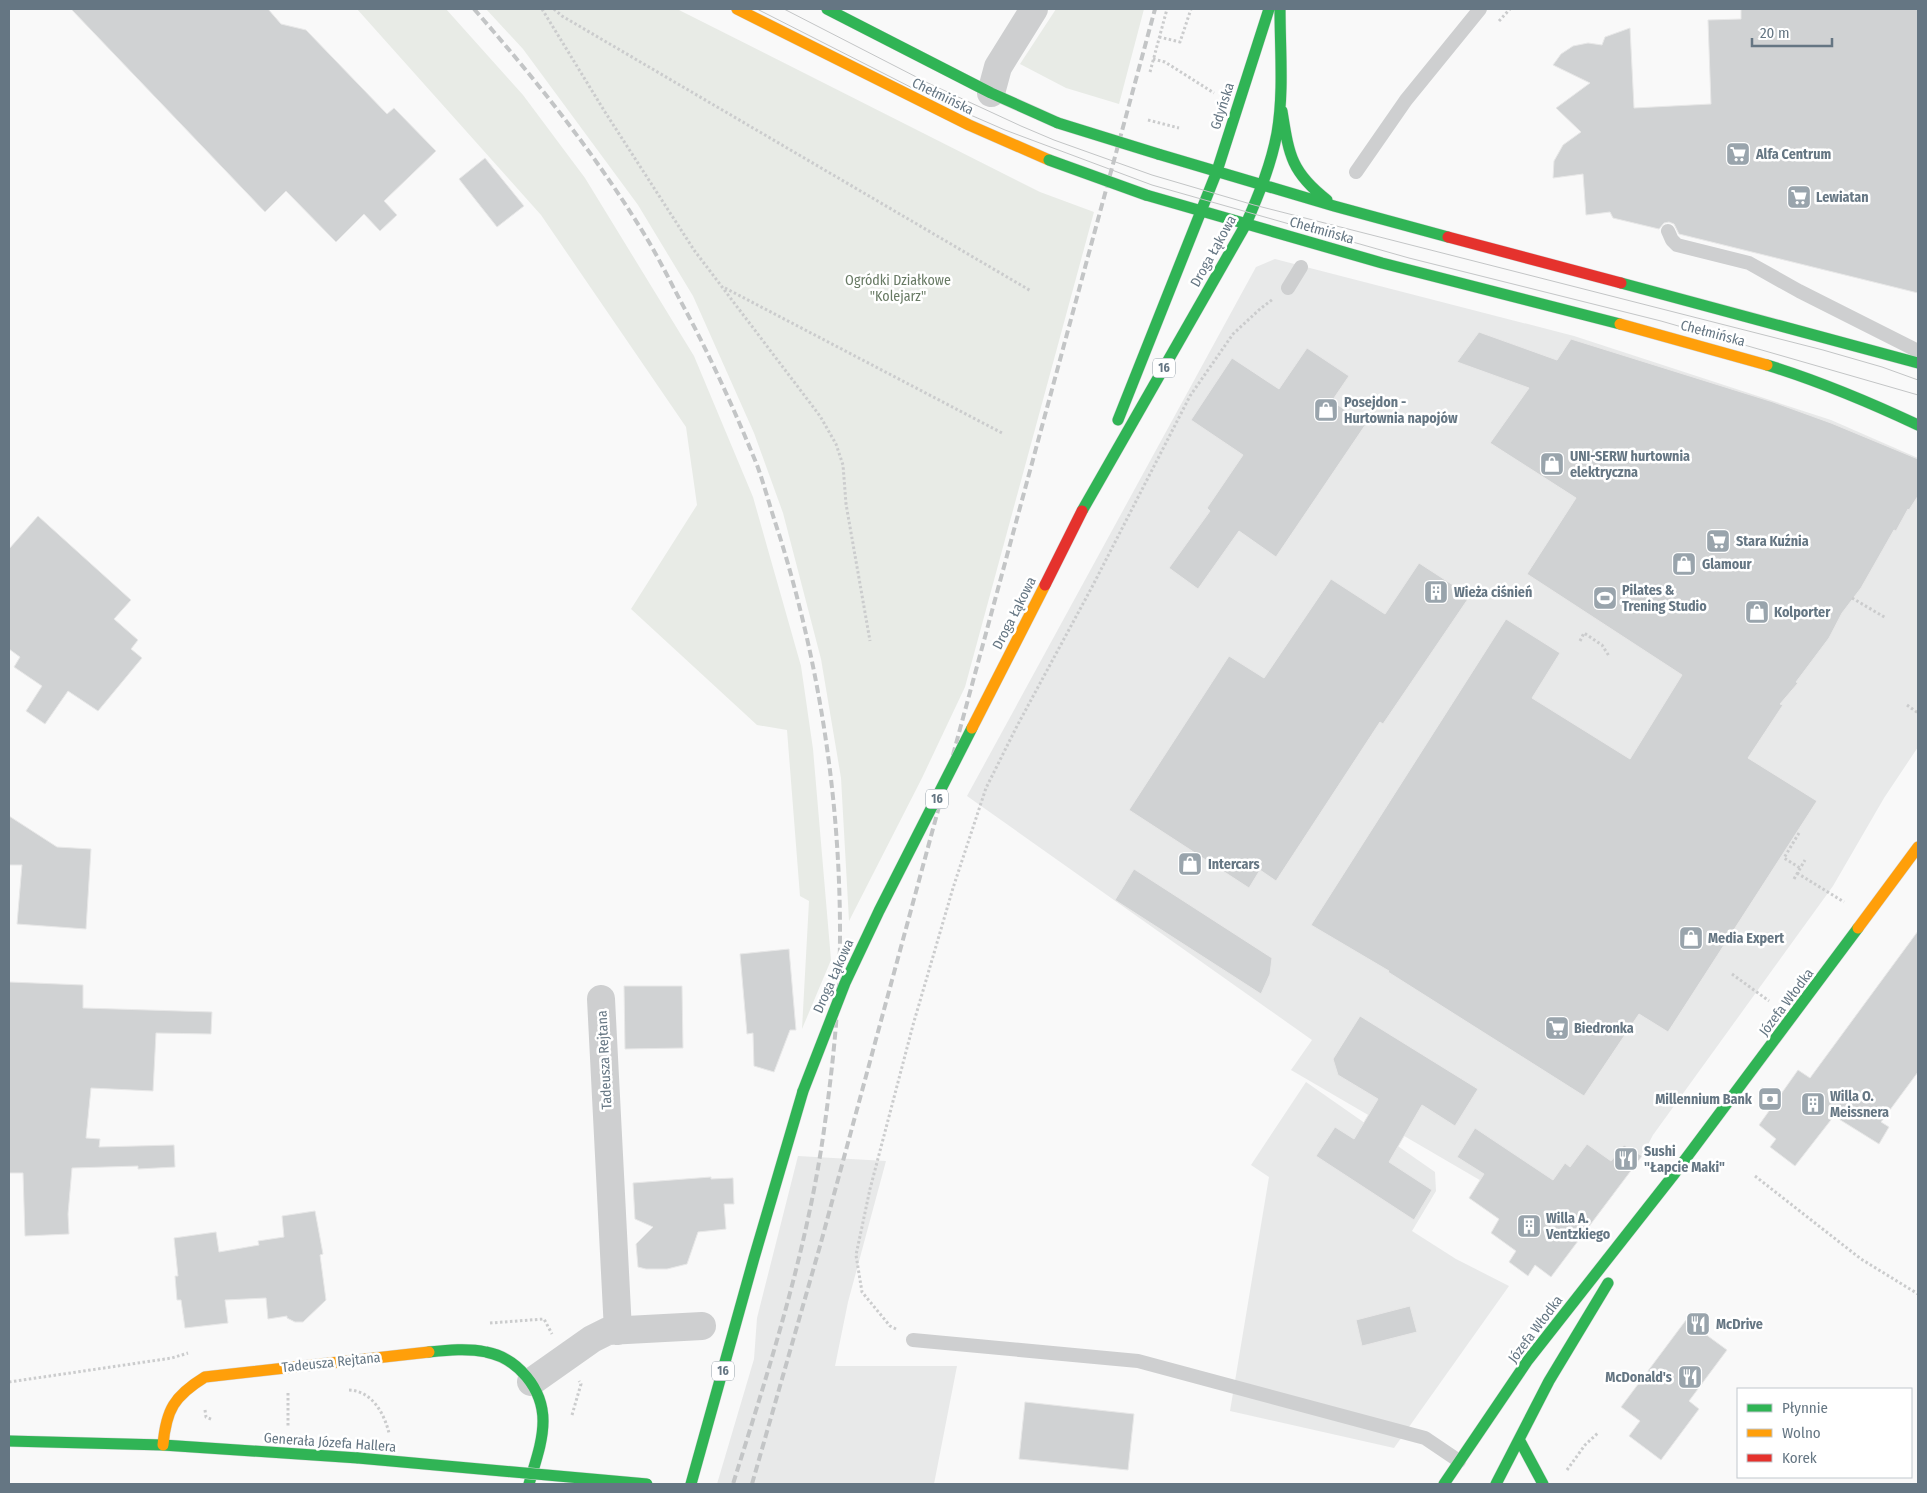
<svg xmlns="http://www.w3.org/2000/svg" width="1927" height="1493" font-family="'Fira Sans Condensed',sans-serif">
  <rect width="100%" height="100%" fill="#f9f9f9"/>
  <path fill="#e8e9e9" d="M1275,259L1574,336L1831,420L1918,458V747L1884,798L1833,886L1653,1135L1643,1154L1579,1238L1291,1070L1312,1040L967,796L1256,267Z
    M1306,1082L1435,1172L1436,1191L1412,1231L1456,1259L1509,1286L1394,1448L1230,1411L1269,1177L1251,1165Z
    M798,1156L886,1161L848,1302L835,1366H957L934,1484H717L754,1359L757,1318Z"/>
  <path fill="#e8ebe6" d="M357,9H446L523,95L585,178L694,356L753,497L801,666L813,749L831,960L802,1029L809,901L800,896L787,730L757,725L631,609L697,505L686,427L541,215Z
    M486,9H677L1040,192L1094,212L965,687L922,778L849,921L841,778L821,659L783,513L754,433L693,296L638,205L523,49Z
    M1056,9H1144L1119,104L1066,88L1020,64Z"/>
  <path fill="#d0d2d3" stroke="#e8e8e8" d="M71,9H268L281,24L306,30L387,114L394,108L436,151L384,201L397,215L380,231L364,214L336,242L286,191L265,212Z
    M1741,9H1918V293L1679,234L1674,224L1669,222L1664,223L1659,229L1613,218L1610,212L1586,215L1583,174L1553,178L1554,161L1563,145L1581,132L1556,108L1590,83L1553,65L1561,54L1573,46L1588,43L1602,45L1605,37L1630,28L1634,108L1711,104L1708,20L1741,19Z
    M485,158L524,206L497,227L459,179Z
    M1479,332L1557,360L1571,339L1773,402L1831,423L1918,459V496L1909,510L1908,509L1896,531L1894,530L1861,588L1842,613L1829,638L1796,682L1798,683L1780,704L1783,705L1748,758L1817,801L1668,1032L1639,1014L1584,1096L1388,972L1389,971L1311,925L1506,619L1560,653L1532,698L1630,759L1682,675L1527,574L1576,498L1490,443L1529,388L1457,362Z
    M1307,348L1349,376L1332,401L1366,424L1276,557L1239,531L1198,589L1169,568L1210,511L1207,508L1243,455L1191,420L1232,358L1279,389Z
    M38,516L131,600L114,619L138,640L131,649L142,658L98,711L68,691L45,724L26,711L42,686L14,667L20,657L9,649V549Z
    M1419,563L1470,596L1383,724L1380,722L1276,881L1260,870L1249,888L1129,810L1229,656L1264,678L1331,579L1385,614Z
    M9,816L57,847L91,849L86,929L17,924L22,865H9Z
    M1134,869L1272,958L1270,974L1261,994L1115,900Z
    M1918,931V1072L1881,1122L1889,1127L1879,1144L1834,1116L1795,1166L1770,1147L1776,1139L1759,1125L1798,1070L1810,1078Z
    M789,949L796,1030H790L774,1072L754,1066L753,1033L747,1034L740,954Z
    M9,982L83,985V1008L212,1012L211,1034L156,1033L153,1091L91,1088L86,1138L100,1139L99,1147L174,1145L175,1167L138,1169V1166L72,1168L68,1214L69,1234L25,1236L23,1173H9Z
    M624,986H682L683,1048L625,1049Z
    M1360,1016L1478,1089L1455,1126L1422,1105L1389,1162L1432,1190L1414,1220L1316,1156L1335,1127L1354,1139L1378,1099L1338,1075L1333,1059Z
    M1475,1128L1553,1180L1565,1163L1570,1167L1587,1144L1611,1161L1624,1145L1642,1156L1551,1277L1535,1265L1528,1276L1509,1262L1516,1251L1491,1233L1499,1219L1469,1198L1484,1174L1457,1157Z
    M711,1177V1179L733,1178L734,1204H724L726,1229L698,1232L687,1264L667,1269H646L638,1267L636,1244L653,1227L635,1219L633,1183Z
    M315,1211L323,1254L320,1255L326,1300L303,1322H295L287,1318V1316L268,1319L266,1298L225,1300L228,1323L185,1328L181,1300H177L175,1276H178L174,1238L216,1232L219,1252L259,1245L258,1241L284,1237L282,1216Z
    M1410,1306L1417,1332L1362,1346L1356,1320Z
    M1686,1320L1727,1350L1689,1401L1699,1409L1661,1460L1629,1436L1640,1421L1621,1407Z
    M1025,1402L1134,1414L1128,1470L1019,1459Z"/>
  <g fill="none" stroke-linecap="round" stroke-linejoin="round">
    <defs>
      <path id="fast" d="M827,9L991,93L1058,123
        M1282,111C1289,155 1291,172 1327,200
        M1158,154L1334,206L1448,237
        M1146,195L1382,263L1620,324
        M1621,283L1918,363
        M1767,365C1819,381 1869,402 1918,425
        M1118,420L1217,171L1269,9
        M1082,511L1246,224C1259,194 1271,165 1277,133C1284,92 1280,50 1280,9
        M429,1352C448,1350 468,1348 486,1352C518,1358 543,1389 543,1421C543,1442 535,1463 529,1484
        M9,1441L163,1445L358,1458
        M1520,1441L1543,1484
        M691,1484L754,1258L803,1091
        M1444,1484L1528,1360L1675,1173L1858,928
        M1496,1484L1549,1381L1608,1283"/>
      <path id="slow" d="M737,9L969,125L1049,160
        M1620,324L1767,365
        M1858,928L1918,847
        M163,1445C166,1410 174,1396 205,1377L429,1352"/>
      <path id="jam" d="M1448,237L1621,283"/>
    </defs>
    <use href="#fast" stroke="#d5d6d7" stroke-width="12"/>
    <use href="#slow" stroke="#d5d6d7" stroke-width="12"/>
    <use href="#jam" stroke="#d5d6d7" stroke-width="12"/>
    <path stroke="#cbcccd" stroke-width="3" stroke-dasharray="2.5 2.5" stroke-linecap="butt" d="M542,9L605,112L694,250L820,416L836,444L843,465L846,504L870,641
      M554,9L562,16L1031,291
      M1499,21L1510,9
      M1159,37L1180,42L1191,9
      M1153,59L1165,62L1214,93
      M1150,72L1167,9
      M725,288L1004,434
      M1852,598L1886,618
      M1580,641L1584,633L1602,645L1609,656
      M1907,705L1918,713
      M1799,833L1784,858L1800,868
      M1797,873L1844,902
      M1794,879L1805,860
      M1732,974L1769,1001
      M1755,1176L1861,1259L1918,1294
      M490,1323L544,1319L552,1334
      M896,1329L890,1326L862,1292L856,1255L870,1189L913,1025L953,888L986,788L1017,726L1092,587L1190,396L1233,334L1260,309L1273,299
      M9,1382L172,1358L188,1353
      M349,1390C372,1391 384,1413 389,1433
      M288,1393V1426
      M205,1410L206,1417L213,1420
      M572,1415L581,1384L579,1381
      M1567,1470L1585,1445L1599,1432"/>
    <path stroke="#cecfd0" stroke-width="14" d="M1356,172L1406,100L1480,9
      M1668,231L1672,240L1677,245L1749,263L1799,291L1918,351
      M1288,288L1301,267
      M913,1340L1138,1361L1425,1438L1459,1461"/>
    <path stroke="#cecfd0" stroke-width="28" d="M991,93L998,67L1034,9
      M601,999L618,1331
      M531,1382L592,1339L608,1331L702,1326"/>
    <use href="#fast" stroke="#30b455" stroke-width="11"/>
    <use href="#slow" stroke="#ff9f0a" stroke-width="11"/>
    <use href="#jam" stroke="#e5322d" stroke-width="11"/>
    <path stroke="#c3c5c6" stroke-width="1" d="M757,9L936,100L1005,130L1152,185L1409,258L1661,321L1918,395
      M784,9L928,83L1021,126L1054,140L1152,175L1254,205L1823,350L1882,367L1918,380"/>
    <path stroke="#c3c5c6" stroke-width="4" stroke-dasharray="8 4" stroke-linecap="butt" d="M474,9C537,81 596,155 646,237C658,257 669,279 680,300C709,353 734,409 757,465C765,487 771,511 779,534C819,662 840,798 840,933C840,999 833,1065 824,1130C807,1251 769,1369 733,1484
      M752,1484L820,1246L1155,9"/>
    <defs>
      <path id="fast-bridge" d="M1058,123L1158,154
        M1049,160L1146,195
        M803,1091L845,983L879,911L972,728
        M358,1458L647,1484"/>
      <path id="slow-bridge" d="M972,728L1045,585"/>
      <path id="jam-bridge" d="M1045,585L1082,511"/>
    </defs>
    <use href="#fast-bridge" stroke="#d5d6d7" stroke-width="12" stroke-linecap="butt"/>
    <use href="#slow-bridge" stroke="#d5d6d7" stroke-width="12" stroke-linecap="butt"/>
    <use href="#jam-bridge" stroke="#d5d6d7" stroke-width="12" stroke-linecap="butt"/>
    <path stroke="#cbcccd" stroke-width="3" stroke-dasharray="2.5 2.5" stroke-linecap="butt" d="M1148,120L1179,128"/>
    <use href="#fast-bridge" stroke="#30b455" stroke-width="11"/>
    <use href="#slow-bridge" stroke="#ff9f0a" stroke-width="11"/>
    <use href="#jam-bridge" stroke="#e5322d" stroke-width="11"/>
  </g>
  <defs>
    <symbol id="supermarket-square" viewBox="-11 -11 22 22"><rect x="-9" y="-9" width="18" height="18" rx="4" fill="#99a4ac" stroke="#fff"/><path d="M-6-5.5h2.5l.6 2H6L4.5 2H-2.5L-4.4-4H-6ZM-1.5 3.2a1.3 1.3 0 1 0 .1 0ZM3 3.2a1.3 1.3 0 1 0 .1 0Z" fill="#fff"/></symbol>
    <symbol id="shop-square" viewBox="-11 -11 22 22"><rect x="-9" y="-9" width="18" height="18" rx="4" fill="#99a4ac" stroke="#fff"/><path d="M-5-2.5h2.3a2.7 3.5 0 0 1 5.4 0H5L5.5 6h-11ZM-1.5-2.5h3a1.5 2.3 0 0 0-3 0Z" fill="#fff"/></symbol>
    <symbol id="building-square" viewBox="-11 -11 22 22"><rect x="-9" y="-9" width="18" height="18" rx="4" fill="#99a4ac" stroke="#fff"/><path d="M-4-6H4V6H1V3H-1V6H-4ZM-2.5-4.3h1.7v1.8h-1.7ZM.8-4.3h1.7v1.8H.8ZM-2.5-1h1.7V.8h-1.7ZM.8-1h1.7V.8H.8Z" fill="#fff"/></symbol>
    <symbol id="stadium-square" viewBox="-11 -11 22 22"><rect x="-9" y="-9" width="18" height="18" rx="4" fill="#99a4ac" stroke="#fff"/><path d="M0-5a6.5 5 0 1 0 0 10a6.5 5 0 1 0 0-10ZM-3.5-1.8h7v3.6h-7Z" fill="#fff"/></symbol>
    <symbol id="bank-square" viewBox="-11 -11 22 22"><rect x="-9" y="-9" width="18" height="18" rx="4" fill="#99a4ac" stroke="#fff"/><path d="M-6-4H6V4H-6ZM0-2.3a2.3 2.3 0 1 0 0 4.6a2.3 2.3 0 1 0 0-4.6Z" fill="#fff"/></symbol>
    <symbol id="restaurant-square" viewBox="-11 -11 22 22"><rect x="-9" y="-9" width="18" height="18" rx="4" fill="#99a4ac" stroke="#fff"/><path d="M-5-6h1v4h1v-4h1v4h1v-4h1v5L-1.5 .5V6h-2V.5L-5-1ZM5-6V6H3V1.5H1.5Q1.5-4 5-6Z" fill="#fff"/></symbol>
  </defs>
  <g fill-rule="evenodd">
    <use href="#supermarket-square" x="1724" y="140" width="28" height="28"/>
    <use href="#supermarket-square" x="1785" y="183" width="28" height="28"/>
    <use href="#shop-square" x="1312" y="396" width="28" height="28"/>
    <use href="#shop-square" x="1538" y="450" width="28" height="28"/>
    <use href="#supermarket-square" x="1704" y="527" width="28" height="28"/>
    <use href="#shop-square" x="1670" y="550" width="28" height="28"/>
    <use href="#building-square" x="1422" y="578" width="28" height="28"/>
    <use href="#stadium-square" x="1591" y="584" width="28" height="28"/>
    <use href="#shop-square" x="1743" y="598" width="28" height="28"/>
    <use href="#shop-square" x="1176" y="850" width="28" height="28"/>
    <use href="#shop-square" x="1677" y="924" width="28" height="28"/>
    <use href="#supermarket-square" x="1543" y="1014" width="28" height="28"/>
    <use href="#bank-square" x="1756" y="1085" width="28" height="28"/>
    <use href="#building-square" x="1799" y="1090" width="28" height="28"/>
    <use href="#restaurant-square" x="1612" y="1145" width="28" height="28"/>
    <use href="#building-square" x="1515" y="1212" width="28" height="28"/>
    <use href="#restaurant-square" x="1684" y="1310" width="28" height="28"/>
    <use href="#restaurant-square" x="1676" y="1363" width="28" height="28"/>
  </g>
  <g text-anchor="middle" stroke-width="5" stroke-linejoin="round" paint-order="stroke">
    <g fill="#fff" stroke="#939fa8" stroke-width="1">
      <rect x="1153" y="358.5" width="22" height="19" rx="4"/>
      <rect x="926" y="789.5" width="22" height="19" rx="4"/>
      <rect x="712" y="1361.5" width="22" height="19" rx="4"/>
    </g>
    <g font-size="12" font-weight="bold" fill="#657683">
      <text x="1164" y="372">16</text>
      <text x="937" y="803">16</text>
      <text x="723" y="1375">16</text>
    </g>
    <g font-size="14" fill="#657683" stroke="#fff">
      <text transform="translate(943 96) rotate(26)" y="5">Chełmińska</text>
      <text transform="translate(1222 106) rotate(-72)" y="5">Gdyńska</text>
      <text transform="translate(1322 230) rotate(16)" y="5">Chełmińska</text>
      <text transform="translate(1213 251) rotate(-61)" y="5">Droga Łąkowa</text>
      <text transform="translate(1713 333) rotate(15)" y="5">Chełmińska</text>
      <text transform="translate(1014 613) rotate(-63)" y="5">Droga Łąkowa</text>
      <text transform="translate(833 976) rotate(-66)" y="5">Droga Łąkowa</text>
      <text transform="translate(1786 1002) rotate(-53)" y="5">Józefa Włodka</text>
      <text transform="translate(604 1060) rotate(-93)" y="5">Tadeusza Rejtana</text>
      <text transform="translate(1535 1329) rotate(-53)" y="5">Józefa Włodka</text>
      <text transform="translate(331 1362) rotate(-6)" y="5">Tadeusza Rejtana</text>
      <text transform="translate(330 1442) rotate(4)" y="5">Generała Józefa Hallera</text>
    </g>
    <g font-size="14" font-weight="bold" fill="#657683" stroke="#fff" text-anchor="start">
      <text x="1756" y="159">Alfa Centrum</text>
      <text x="1816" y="202">Lewiatan</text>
      <text x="1344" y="407">Posejdon -<tspan x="1344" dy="16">Hurtownia napojów</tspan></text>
      <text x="1570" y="461">UNI-SERW hurtownia<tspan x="1570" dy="16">elektryczna</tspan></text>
      <text x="1736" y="546">Stara Kuźnia</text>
      <text x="1702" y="569">Glamour</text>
      <text x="1622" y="595">Pilates &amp;<tspan x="1622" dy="16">Trening Studio</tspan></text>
      <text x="1454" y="597">Wieża ciśnień</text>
      <text x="1774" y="617">Kolporter</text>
      <text x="1208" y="869">Intercars</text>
      <text x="1708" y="943">Media Expert</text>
      <text x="1574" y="1033">Biedronka</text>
      <text x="1830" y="1101">Willa O.<tspan x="1830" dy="16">Meissnera</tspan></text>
      <text x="1752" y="1104" text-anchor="end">Millennium Bank</text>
      <text x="1644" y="1156">Sushi<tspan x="1644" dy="16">"Łapcie Maki"</tspan></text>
      <text x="1546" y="1223">Willa A.<tspan x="1546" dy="16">Ventzkiego</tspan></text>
      <text x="1716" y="1329">McDrive</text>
      <text x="1672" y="1382" text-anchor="end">McDonald's</text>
    </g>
    <g font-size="14" fill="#687a64" stroke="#fff">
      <text x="898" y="285">Ogródki Działkowe<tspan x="898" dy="16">"Kolejarz"</tspan></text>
    </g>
  </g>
  <rect width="1927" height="1493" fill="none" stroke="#657683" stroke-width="20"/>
  <rect x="1737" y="1388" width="175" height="90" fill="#ffffff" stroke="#c1c8cd"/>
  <rect x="1747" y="1404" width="25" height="8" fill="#30b455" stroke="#c1c8cd"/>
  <text x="1782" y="1413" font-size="15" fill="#657683">Płynnie</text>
  <rect x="1747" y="1429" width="25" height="8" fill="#ff9f0a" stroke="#c1c8cd"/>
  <text x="1782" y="1438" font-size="15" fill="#657683">Wolno</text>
  <rect x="1747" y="1454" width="25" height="8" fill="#e5322d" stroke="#c1c8cd"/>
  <text x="1782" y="1463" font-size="15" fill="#657683">Korek</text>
  <path d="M1752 38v8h80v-8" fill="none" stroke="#657683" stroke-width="2.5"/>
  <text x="1760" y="38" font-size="15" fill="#657683" stroke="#ffffff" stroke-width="4" paint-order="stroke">20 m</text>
</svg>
